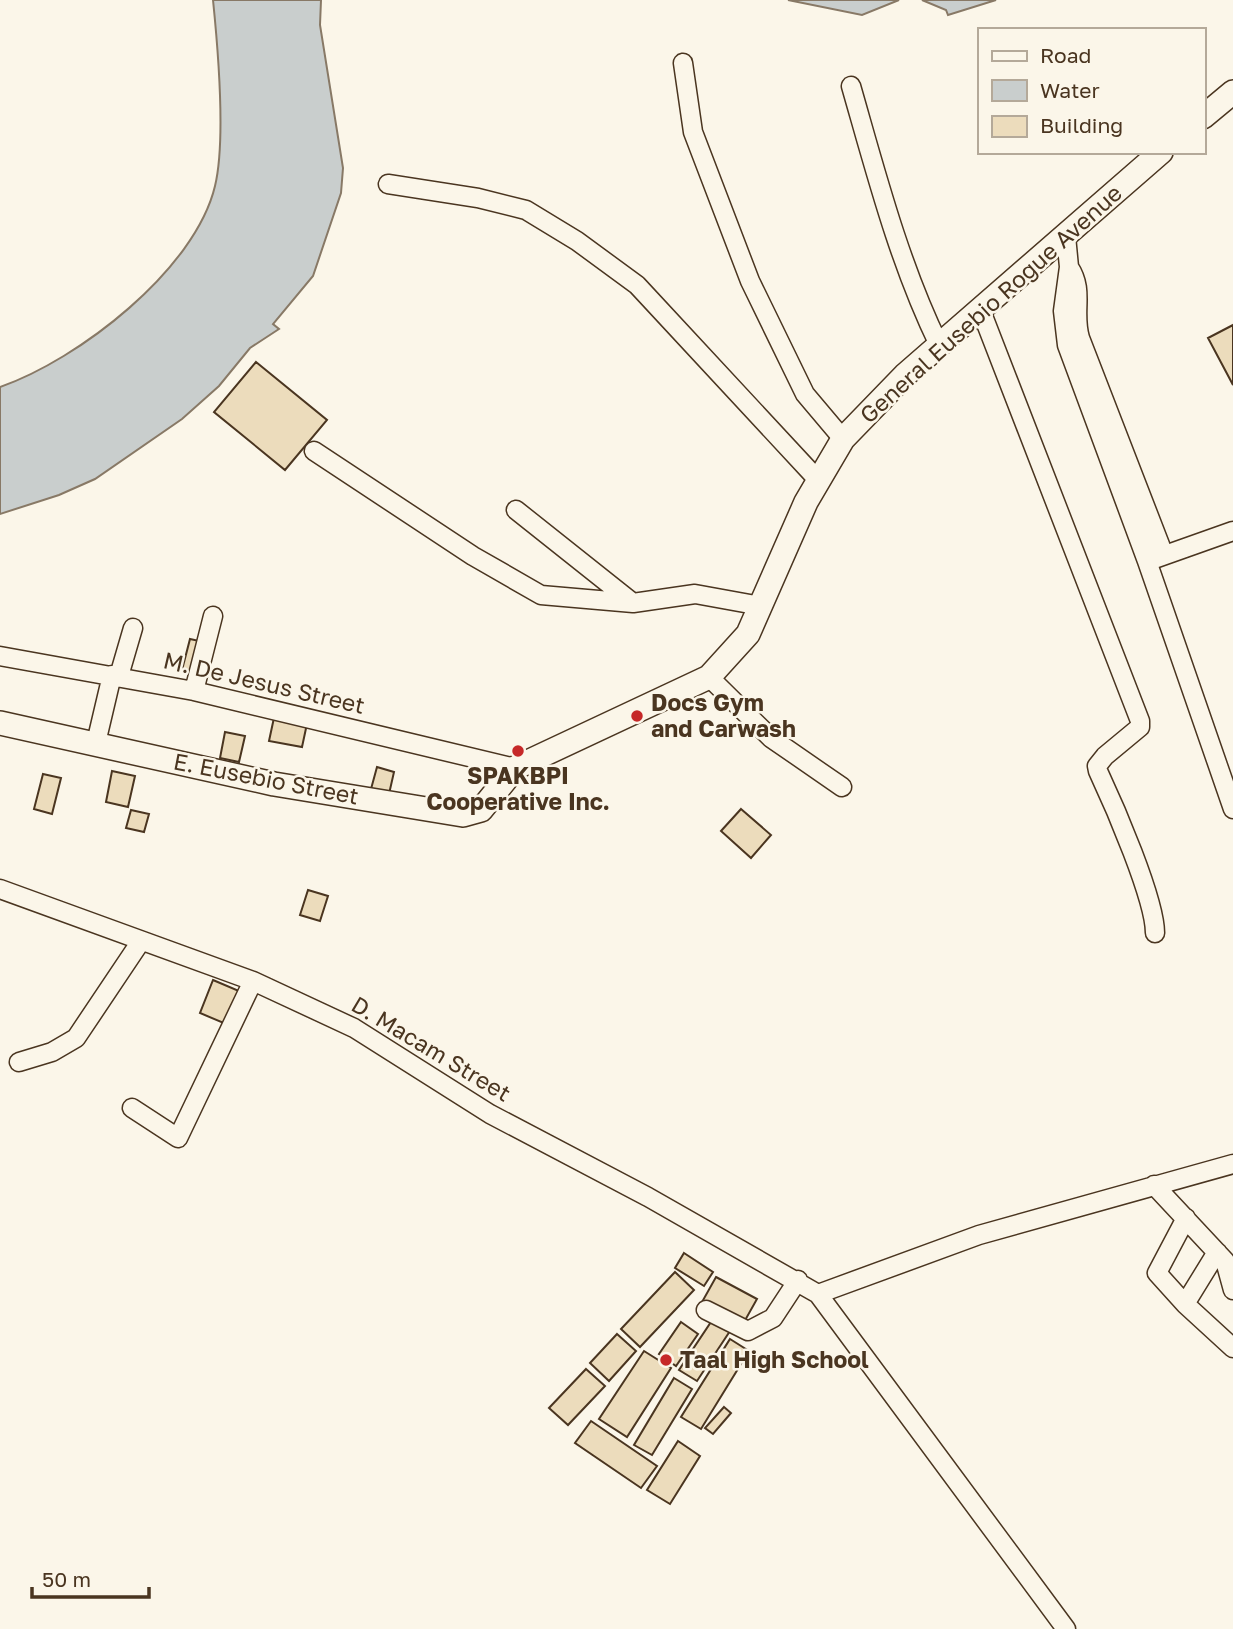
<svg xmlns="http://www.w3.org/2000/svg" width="1233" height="1629" font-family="'Golos Text',sans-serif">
  <rect width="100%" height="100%" fill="#fbf6e9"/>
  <path fill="#c9cecd" stroke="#887966" stroke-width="2" d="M213,0H321L320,25L343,168L341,193L313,276L273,324L279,329L250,348L219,386L182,419L95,479L59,495L0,514V387C78,360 195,270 215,186C226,140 218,49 213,0Z
    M788,0H899L862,15Z
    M922,0H996L948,15L946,10Z"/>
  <path fill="#ecdcbc" stroke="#4a3520" stroke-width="2" d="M1233,325V385L1208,338Z
    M256,362L327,420L285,470L214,412Z
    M190,639L204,642L196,673L182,670Z
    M275,713L308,719L302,747L269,741Z
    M225,732L245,736L239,762L220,758Z
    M377,767L394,772L389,794L371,789Z
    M112,771L135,776L128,807L106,802Z
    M43,774L61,778L52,814L34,809Z
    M741,809L771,835L751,858L721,831Z
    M131,810L149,814L144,832L126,828Z
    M308,890L328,896L320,921L300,915Z
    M213,980L239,991L226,1024L200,1013Z
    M684,1253L713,1272L704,1286L675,1268Z
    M675,1272L694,1290L640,1347L621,1329Z
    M716,1277L757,1299L743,1324L702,1302Z
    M713,1319L730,1331L697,1381L679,1370Z
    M681,1322L698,1334L676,1366L659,1354Z
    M617,1334L636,1351L609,1381L590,1363Z
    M730,1339L749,1351L701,1429L681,1417Z
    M644,1351L671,1368L627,1437L599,1419Z
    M586,1369L605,1386L568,1425L549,1408Z
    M674,1378L692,1389L652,1455L634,1445Z
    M724,1407L731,1413L713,1434L705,1428Z
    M591,1421L657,1466L641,1488L575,1443Z
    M678,1441L700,1456L670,1504L647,1490Z"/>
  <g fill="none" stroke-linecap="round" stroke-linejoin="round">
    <defs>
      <path id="minor" d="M683,63L693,132L750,281L805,394L843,439
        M851,86C876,173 899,263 939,345
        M388,184L478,198L526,210L577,241L637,285L818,480
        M1066,236L1069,267L1063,311L1067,345L1147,561L1233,809
        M1069,267C1085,291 1072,311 1080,338L1164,555
        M980,308L1140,721V727L1105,756L1097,766L1098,771C1114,805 1155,899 1155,933
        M314,451L473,556L541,595L633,603L695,594L761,606
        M516,510L633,603
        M1154,559L1233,531
        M0,656L194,691L515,768
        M119,676L133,628
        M709,677L771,738L842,787
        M194,691L213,616
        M96,743L112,675
        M0,889L253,981L354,1028L490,1114L648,1197L818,1294L1066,1629
        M19,1062L52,1052L76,1038L141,941
        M132,1108L178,1138L253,981
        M1154,1185L1225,1261L1233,1290
        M1186,1218L1157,1273L1185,1304L1233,1348
        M818,1294L979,1235L1233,1164
        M1185,1304L1217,1252
        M706,1310L748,1331L773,1318L798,1280"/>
      <path id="major" d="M1203,117L1233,92
        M0,723L274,784L463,815L481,810L515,768L709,677L748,634L806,502L843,439L905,375L1161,152"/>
    </defs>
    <use href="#minor" stroke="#4a3520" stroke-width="21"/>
    <use href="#major" stroke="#4a3520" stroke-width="26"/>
    <use href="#minor" stroke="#fbf6e9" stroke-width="18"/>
    <use href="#major" stroke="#fbf6e9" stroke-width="23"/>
  </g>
  <g fill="#c62828" stroke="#fbf6e9" stroke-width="2.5">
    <circle cx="637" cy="716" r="7"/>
    <circle cx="518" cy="751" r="7"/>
    <circle cx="666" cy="1360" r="7"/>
  </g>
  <g text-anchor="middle" stroke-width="5" stroke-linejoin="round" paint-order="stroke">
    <g font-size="23" fill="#4a3520" stroke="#fbf6e9">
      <text transform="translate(991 304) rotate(-42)" y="8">General Eusebio Rogue Avenue</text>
      <text transform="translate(264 683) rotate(13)" y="8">M. De Jesus Street</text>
      <text transform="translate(266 779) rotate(11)" y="8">E. Eusebio Street</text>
      <text transform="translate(431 1049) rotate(31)" y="8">D. Macam Street</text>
    </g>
    <g font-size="23" font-weight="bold" fill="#4a3520" stroke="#fbf6e9" text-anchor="start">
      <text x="651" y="711">Docs Gym<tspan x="651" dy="26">and Carwash</tspan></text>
      <text x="518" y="784" text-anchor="middle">SPAKBPI<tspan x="518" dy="26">Cooperative Inc.</tspan></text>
      <text x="680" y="1368">Taal High School</text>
    </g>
  </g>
  <rect x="978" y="28" width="228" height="126" fill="#fbf6e9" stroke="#b4a999" stroke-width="2"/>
  <rect x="992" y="51" width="35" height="10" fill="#fbf6e9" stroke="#b4a999" stroke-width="2"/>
  <text x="1040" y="63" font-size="21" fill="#4a3520">Road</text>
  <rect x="992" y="80" width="35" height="21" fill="#c9cecd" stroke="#b4a999" stroke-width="2"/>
  <text x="1040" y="98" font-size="21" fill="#4a3520">Water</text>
  <rect x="992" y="116" width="35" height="21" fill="#ecdcbc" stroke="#b4a999" stroke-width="2"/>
  <text x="1040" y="133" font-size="21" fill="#4a3520">Building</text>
  <path d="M32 1587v10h117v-10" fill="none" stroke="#4a3520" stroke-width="3.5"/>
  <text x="42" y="1587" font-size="21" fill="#4a3520" stroke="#fbf6e9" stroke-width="5" paint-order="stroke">50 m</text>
</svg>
